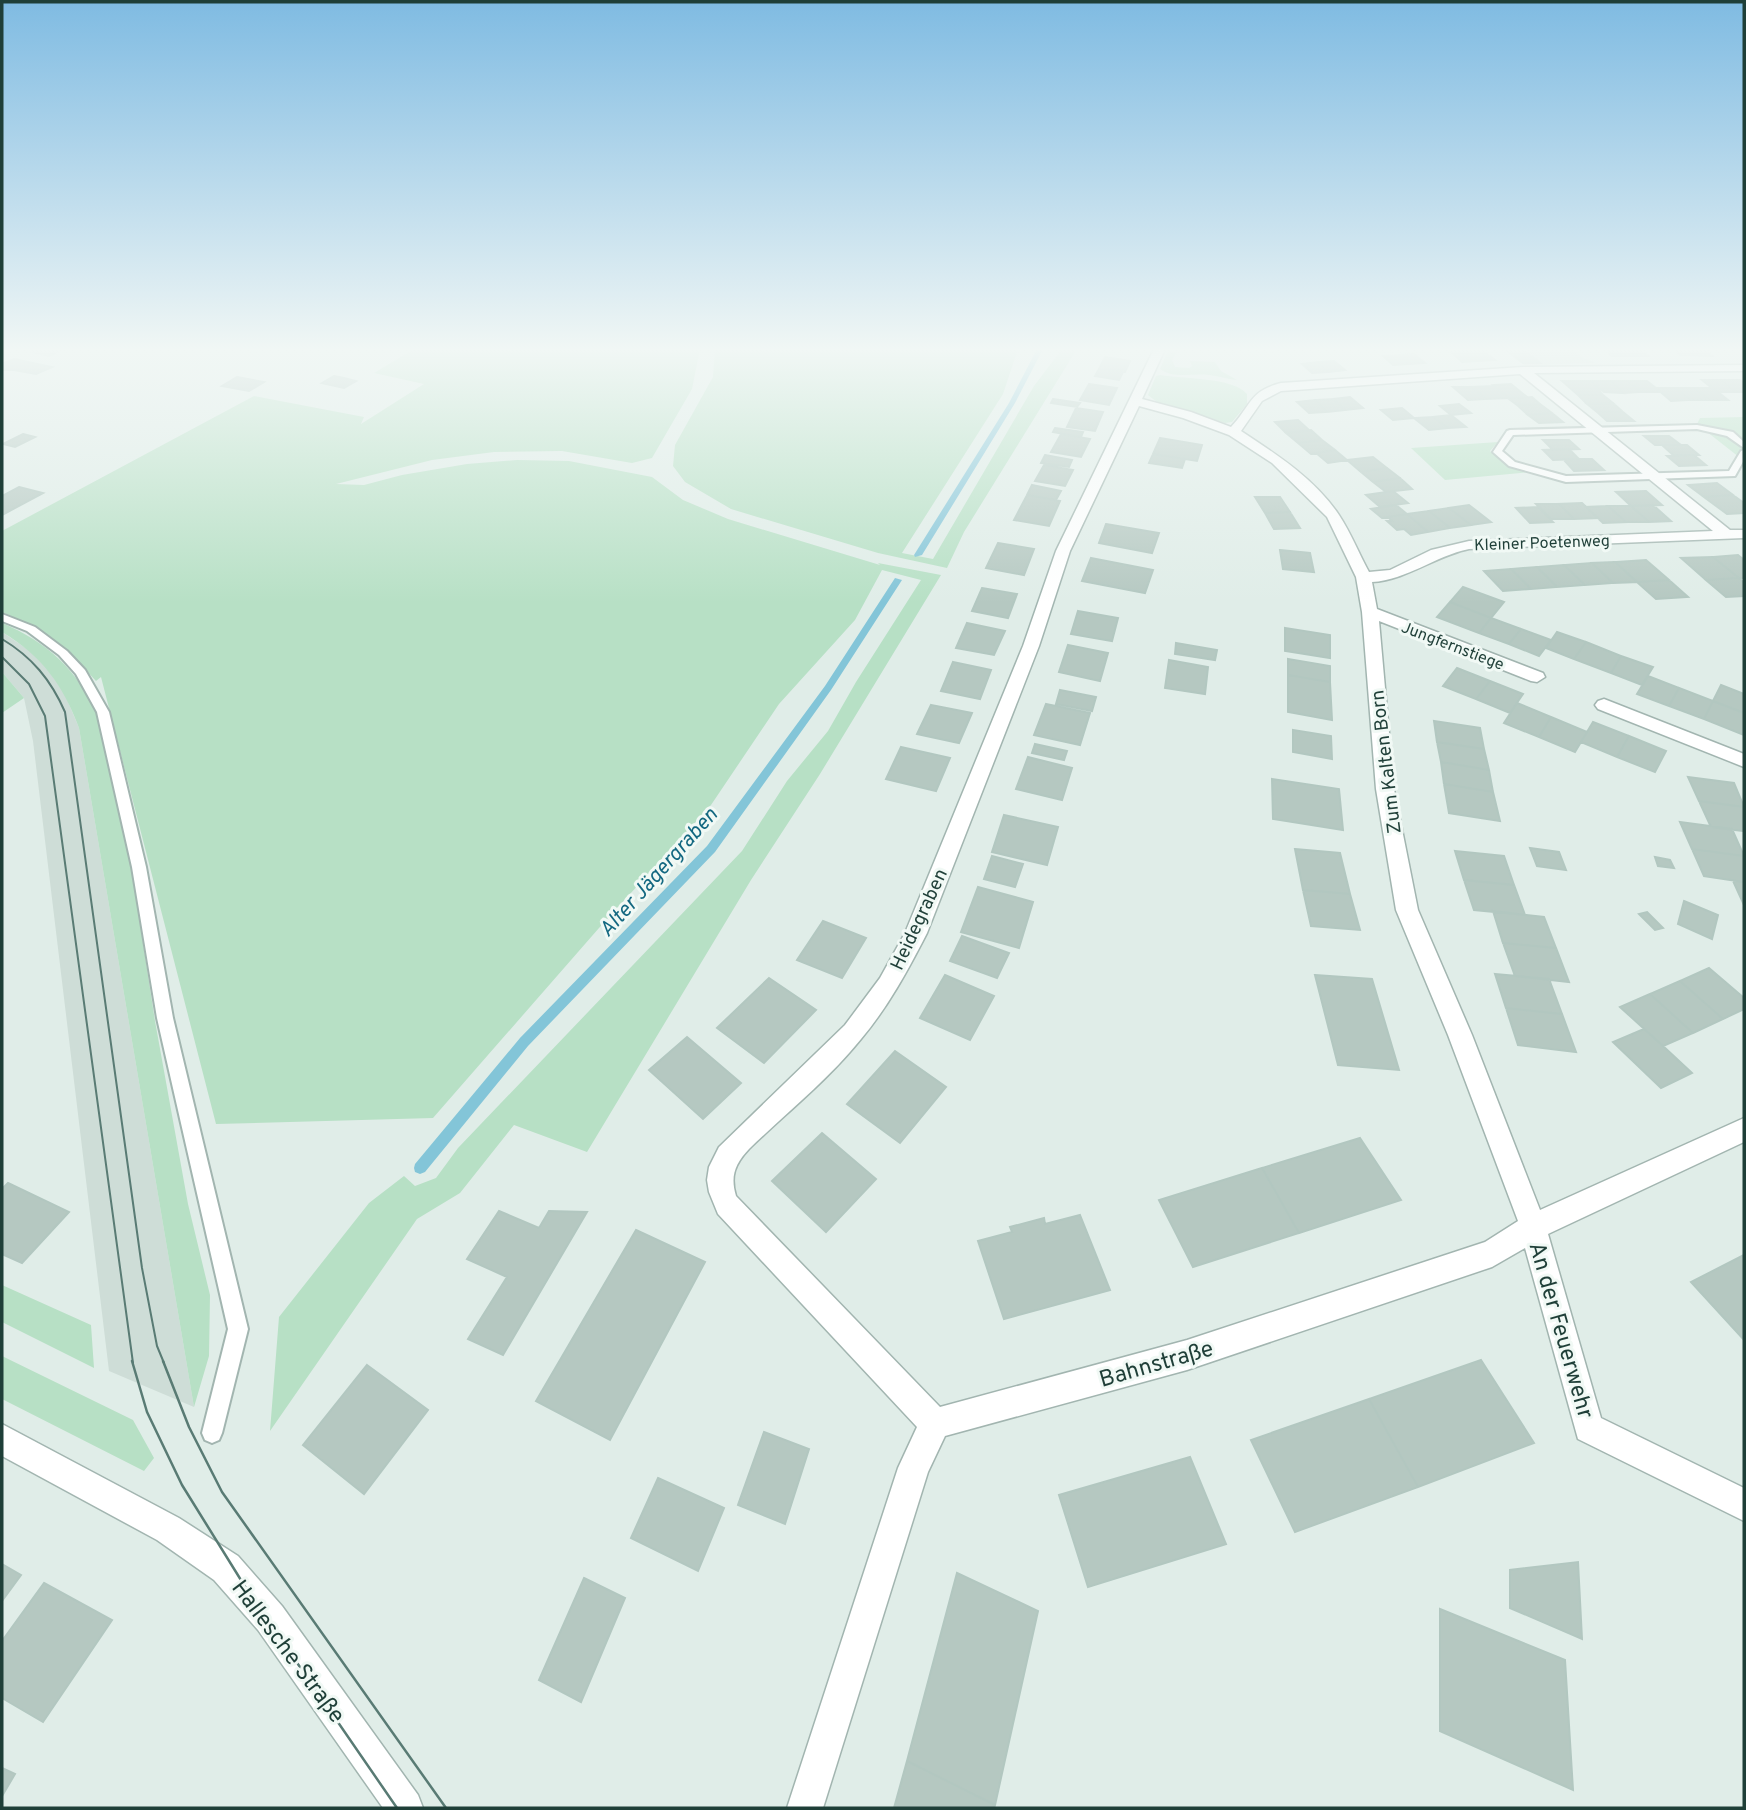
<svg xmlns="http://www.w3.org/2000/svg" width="1746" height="1810" font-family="Overpass,sans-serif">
  <rect width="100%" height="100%" fill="#e0ede8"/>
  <path fill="#ceddd7" d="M1503,349H1574L1581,357L1596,363L1524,365Z
    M2,632L36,655L52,673L63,690L79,728L194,1407L109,1371L33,741L24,698L2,672Z"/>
  <path fill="#b7e0c5" d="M414,349H700L692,389L652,458L632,463L562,451L494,452L432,460L336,484L364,485L402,475L467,464L517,460L569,461L652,477L683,500L728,519L880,565L878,563L941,575L820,774L751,880L587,1152L514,1125L460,1193L417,1219L270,1431L279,1317L369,1203L404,1176L415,1186L436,1178L458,1148L742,851L787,781L828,731L856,682L921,580L882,570L855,620L779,704L711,805L599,928L433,1118L216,1124L101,677L96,681C65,646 44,630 2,612V531L254,396L364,417L361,424L424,384L374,373Z
    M715,349H1018L1003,394L902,553L933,559L1034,386L1062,349H1077L964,532L947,568L878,553L731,509L685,482L673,466L675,445L713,377Z
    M1168,351L1177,352L1172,360L1175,367L1189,368L1192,366L1190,361L1215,362L1221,371L1237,380C1227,379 1218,376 1209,375C1193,373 1173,379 1160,369Z
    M1160,375C1182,379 1233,377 1247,394V404L1232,422L1225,423L1157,402L1148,395L1156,376Z
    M1744,417V461L1697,424L1700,418Z
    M1498,442L1490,451L1506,465L1530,472L1445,480L1411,448Z
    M2,623C47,642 78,670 97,715L132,871L155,1021L188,1204L210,1295L209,1356L194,1407L79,728C63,685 42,656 2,632Z
    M2,672L24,698L2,713Z
    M2,1285L91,1325L94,1368L2,1322Z
    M2,1356L133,1420L154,1458L144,1471L2,1399Z"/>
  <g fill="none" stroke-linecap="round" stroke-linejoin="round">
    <path fill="#83c5d8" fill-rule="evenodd" d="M1037,349H1043L1015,403L922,555L915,557L914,555L1009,403Z
      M895,578L902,580L831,690L715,852L528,1046L425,1172L420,1174L415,1172L414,1168L415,1164L520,1038L707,846L825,686Z"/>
  </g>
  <path fill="#b5c8c1" stroke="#b2c7c0" stroke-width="2" d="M38,349H63L49,356L32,352Z
    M1505,349H1523L1540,363H1523Z
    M1605,349H1640L1648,356H1612Z
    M1673,349H1704L1712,356L1680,355Z
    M1467,351L1478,361L1462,362L1451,352Z
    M1467,351H1483L1495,360L1478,361Z
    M1414,354L1425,363L1409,364L1399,355Z
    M1399,355L1409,364L1393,365L1383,356Z
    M1105,357L1130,361L1125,372L1099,369Z
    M14,359L52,367L36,374L14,370H2V364Z
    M1334,361L1345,370L1329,372L1318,362Z
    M1318,362L1329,372L1312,373L1302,364Z
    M1099,369L1123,372L1119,380L1095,376Z
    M334,376L344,378L356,381L344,388L322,383Z
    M237,377L264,382L249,391L222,386Z
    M1702,380H1721L1736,392H1717Z
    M1721,380H1740L1744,383V392H1736Z
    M1562,381H1591L1603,395H1578Z
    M1591,381H1611L1624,393L1604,392Z
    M1611,381H1628L1640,392L1624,393Z
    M1628,381H1647L1661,392H1640Z
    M1089,384L1117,388L1109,405L1080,400Z
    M1511,384L1527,397L1509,398L1493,385Z
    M1495,386L1509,398L1486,399L1472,387Z
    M1453,387H1471L1486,399L1468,400Z
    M1656,388H1676L1690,400L1671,401Z
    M1676,388H1694L1709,400H1690Z
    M1694,388H1713L1728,400H1709Z
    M1578,395H1603L1613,403L1587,404Z
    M1350,397L1363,408L1345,410L1333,399Z
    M1532,397L1540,404L1517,405L1509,399Z
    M1053,399L1080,403L1077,407L1051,403Z
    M1333,399L1345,410L1327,412L1315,400Z
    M1315,400L1327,412L1309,413L1297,402Z
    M1613,403L1623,412H1597L1587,404Z
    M1459,404L1471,413L1451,415L1440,406Z
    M1540,404L1552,413L1528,415L1517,405Z
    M1076,408L1103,412L1095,431L1067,427Z
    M1402,408L1414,418L1393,420L1381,410Z
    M1597,412H1623L1634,421H1607Z
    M1552,413L1563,422L1539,423L1528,415Z
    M1451,415L1466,427L1448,428L1433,417Z
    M1433,417L1448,428L1429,430L1414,418Z
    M1298,420L1310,431L1286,433L1275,422Z
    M1055,428L1083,432L1081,437L1053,432Z
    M1311,430L1322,440L1298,443L1286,433Z
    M23,434L35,437L15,447L3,444Z
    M1061,434L1090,439L1081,457L1051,452Z
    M1644,436H1669L1681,445H1655Z
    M1160,438L1202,445L1197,461L1153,454Z
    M1322,440L1335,450L1311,454L1298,443Z
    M1543,440H1569L1579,449L1553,450Z
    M1662,445H1687L1699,455H1673Z
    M1569,449L1579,459L1553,460L1543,450Z
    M1335,450L1347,460L1328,463L1316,453Z
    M1153,454L1185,459L1182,468L1149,463Z
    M1045,455L1072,460L1069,467L1041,463Z
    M1694,455L1706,465L1679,466L1667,456Z
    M1373,457L1387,468L1361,472L1347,460Z
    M1563,459H1592L1604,470L1574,471Z
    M1044,465L1073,470L1065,486L1035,481Z
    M1387,468L1400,478L1373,482L1361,472Z
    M1400,478L1412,489L1386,492L1373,482Z
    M1717,483L1733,495L1704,497L1688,485Z
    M1032,485L1061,491L1056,500L1027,495Z
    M19,487L43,493L2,515V496Z
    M1393,491L1408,503L1380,507L1366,495Z
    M1646,491L1662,505L1631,506L1616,492Z
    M1027,495L1060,501L1049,526L1014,520Z
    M1733,495L1744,503V513L1727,514L1704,497Z
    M1255,497H1280L1290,512L1265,513Z
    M1582,503L1598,518L1574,519L1559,504Z
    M1536,504H1559L1574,519H1551Z
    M1396,505L1407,514L1382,518L1371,509Z
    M1469,505L1491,522L1471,525L1449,508Z
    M1653,505L1671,521L1649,522L1631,506Z
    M1608,506L1626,522L1603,523L1586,507Z
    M1608,506H1631L1649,522H1626Z
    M1538,507L1553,522L1530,523L1516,508Z
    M1449,508L1471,525L1450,528L1429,511Z
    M1429,511L1450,528L1428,532L1407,514Z
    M1290,512L1300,528L1274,529L1265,513Z
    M1407,514L1428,532L1411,535L1404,529L1397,530L1387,521H1392L1388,517Z
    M1106,524L1159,533L1152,553L1099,543Z
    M998,543L1034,549L1024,575L986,568Z
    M1280,550L1310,553L1314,572L1283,569Z
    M1738,555L1744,560V578H1739L1713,557Z
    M1713,557L1739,578L1706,580L1681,558Z
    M1091,558L1153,570L1145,593L1082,581Z
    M1646,560L1669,580L1637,582L1615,562Z
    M1615,562L1637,582L1613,583L1592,563Z
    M1592,563L1613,583L1585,585L1564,565Z
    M1564,565L1585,585L1557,587L1537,567Z
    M1537,567L1557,587L1531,589L1511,569Z
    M1511,569L1531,589L1503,591L1484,571Z
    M1739,578L1744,583V596L1726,597L1706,580Z
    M1669,580L1688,597L1656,599L1637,582Z
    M1463,587L1504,602L1491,618L1450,602Z
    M982,588L1017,594L1008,618L972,611Z
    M1450,602L1491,618L1479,633L1437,617Z
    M1078,611L1118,618L1112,641L1071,634Z
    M1491,618L1521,629L1509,644L1479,633Z
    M967,623L1005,631L994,655L956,648Z
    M1285,628L1330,635V658L1285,651Z
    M1521,629L1551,640L1539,656L1509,644Z
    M1557,632L1586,642L1574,659L1546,648Z
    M1586,642L1621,656L1611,673L1574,659Z
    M1176,643L1217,650L1215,660L1175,654Z
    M1068,645L1108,653L1100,681L1059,672Z
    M1621,656L1653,667L1642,685L1611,673Z
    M1288,659L1330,666V682L1288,675Z
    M1169,660L1208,667L1205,694L1165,688Z
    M953,662L991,670L980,699L941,691Z
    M1457,668L1490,681L1476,699L1443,686Z
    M1288,675L1330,682L1332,720L1288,712Z
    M1648,676L1679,688L1669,706L1637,694Z
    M1490,681L1523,694L1510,713L1476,699Z
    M1721,685L1744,694V713L1713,701Z
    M1679,688L1713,701L1704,719L1669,706Z
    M1060,690L1096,697L1092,711L1056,704Z
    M1713,701L1744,713V735L1704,719Z
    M1517,703L1551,717L1539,737L1504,723Z
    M1046,704L1090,713L1080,745L1034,735Z
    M931,705L972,713L959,743L917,734Z
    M1551,717L1587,732L1575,752L1539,737Z
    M1434,721L1480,728L1484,749L1437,742Z
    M1593,722L1629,736L1617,757L1581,742Z
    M1293,730L1331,736L1332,759L1293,752Z
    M1629,736L1666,751L1655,772L1617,757Z
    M1437,742L1484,749L1489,770L1441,762Z
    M1035,744L1067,751L1064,760L1032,753Z
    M901,747L950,758L936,791L886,779Z
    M1028,757L1072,768L1062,800L1016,789Z
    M1441,762L1489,770L1493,792L1444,784Z
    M1688,777L1734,783L1744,807L1699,801Z
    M1272,779L1339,789L1343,830L1273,819Z
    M1444,784L1493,792L1500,821L1449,813Z
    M1699,801L1744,807V831L1711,827Z
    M1004,815L1058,827L1047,865L992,852Z
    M1680,822L1732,829L1744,856L1692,849Z
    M1530,848L1559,852L1566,870L1537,866Z
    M1295,849L1340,853L1350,894L1303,890Z
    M1692,849L1744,856V882L1704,876Z
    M1455,851L1504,856L1514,885L1464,880Z
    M992,856L1023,864L1015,887L984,879Z
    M1655,857L1670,860L1674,868L1658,866Z
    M1464,880L1514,885L1525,915L1474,910Z
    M1733,881L1744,882V905Z
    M978,887L1033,902L1019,948L961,932Z
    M1303,890L1350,894L1360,930L1311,926Z
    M1684,901L1718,915L1712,939L1678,924Z
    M1493,911L1544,917L1556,948L1503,943Z
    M1647,912L1663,928L1655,930L1639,914Z
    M823,921L866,938L842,978L797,960Z
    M962,936L1009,953L997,978L950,961Z
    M1503,943L1556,948L1569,982L1515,976Z
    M1709,968L1744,998V1009L1723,1019L1680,981Z
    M1495,974L1549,979L1562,1014L1506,1008Z
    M945,975L994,996L970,1040L920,1018Z
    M1315,975L1372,979L1399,1070L1338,1065Z
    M769,978L816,1010L764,1063L717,1028Z
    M1680,981L1723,1019L1693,1033L1650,994Z
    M1650,994L1693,1033L1663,1046L1620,1007Z
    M1506,1008L1562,1014L1576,1052L1518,1045Z
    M1644,1029L1663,1046L1692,1073L1661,1088L1613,1042Z
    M687,1037L741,1083L703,1119L649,1070Z
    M895,1051L946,1087L900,1143L847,1104Z
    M822,1133L876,1179L826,1232L772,1181Z
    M1360,1138L1401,1200L1299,1233L1262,1168Z
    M1262,1168L1299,1233L1193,1267L1159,1200Z
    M8,1183L69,1212L22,1263L2,1254V1189Z
    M499,1211L539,1228L549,1211L587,1212L503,1355L468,1339L507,1277L467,1259Z
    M1080,1215L1110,1290L1004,1319L978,1241L1012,1232L1010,1227L1044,1218L1045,1224Z
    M636,1230L705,1262L610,1440L536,1401Z
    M1744,1255V1340L1691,1282Z
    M1481,1360L1534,1443L1418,1487L1369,1399Z
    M367,1365L428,1410L364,1494L303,1445Z
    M1369,1399L1418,1487L1295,1532L1251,1440Z
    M764,1432L809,1449L785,1524L738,1505Z
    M1190,1457L1226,1544L1088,1587L1059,1495Z
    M658,1478L724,1508L698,1571L631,1538Z
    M1578,1562L1582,1639L1510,1608V1570Z
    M2,1564L21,1575L2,1601Z
    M957,1573L1038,1611L995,1805L907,1761Z
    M584,1578L625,1598L581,1702L539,1680Z
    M44,1583L112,1620L43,1722L2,1698V1641Z
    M1440,1609L1565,1660L1573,1790L1440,1731Z
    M907,1761L995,1805L994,1808H894Z
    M2,1768L15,1774L2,1796Z"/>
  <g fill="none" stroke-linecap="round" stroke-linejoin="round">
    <defs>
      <path id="service" d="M1697,425L1733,432L1744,442V448L1727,436L1697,429L1513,435L1502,451L1515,462L1566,476L1729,471L1741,451L1744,450V460L1735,476L1566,482L1509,466L1493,452L1507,431L1510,430Z
        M2,614L35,627L67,651L85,670L109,712L146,867L173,1018L248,1329L222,1433L219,1440L212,1443L205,1440L202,1433L228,1329L157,1018L132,867L97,712L76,674L59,655L27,631L2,621Z"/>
      <path id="minor" d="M1154,349H1165L1142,399L1191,412L1231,427C1251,406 1249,391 1281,383L1523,367L1744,365V371L1534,373L1730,530H1744V538L1469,549C1435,556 1407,580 1372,582L1377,609L1543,673L1545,677L1537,682L1531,681L1379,621L1394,789L1418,910L1472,1035L1540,1210L1744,1118V1142L1548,1234L1601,1418L1744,1488V1521L1578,1439L1525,1248L1492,1267L1187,1370L945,1436L928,1472L823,1808H787L898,1468L917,1427L718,1214L709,1192L707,1180L709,1167L719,1147L845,1025L880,978L905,933L1023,646L1056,551ZM1520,374L1713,531L1469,541L1431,550L1390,570L1369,572C1359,554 1351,533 1339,515C1315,479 1276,454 1241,431L1262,401L1281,391ZM1139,406L1183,418L1229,435L1272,463L1327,517L1356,577L1362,612L1376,789L1396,910L1448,1035L1518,1221L1485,1242L1187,1340L940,1407L736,1196C730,1176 735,1164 749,1149C786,1113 828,1080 861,1039C888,1007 908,970 927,933L1039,646L1070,551Z
        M1604,699L1744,754V767L1598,709L1595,705L1598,701Z"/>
      <path id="tertiary" d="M2,1424L179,1518L238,1556L282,1606L418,1795L423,1808H383L258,1630L214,1580L157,1540L2,1456Z"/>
    </defs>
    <use href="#service" stroke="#a2b5b0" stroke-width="4"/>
    <use href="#minor" stroke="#a2b5b0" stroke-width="3"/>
    <use href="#tertiary" stroke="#a2b5b0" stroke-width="3"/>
    <use href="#service" fill="#fff" fill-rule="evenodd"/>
    <use href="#minor" fill="#fff" fill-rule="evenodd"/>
    <use href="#tertiary" fill="#fff" fill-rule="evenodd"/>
    <path stroke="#597b74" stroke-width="2" d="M2,639C32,657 51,680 65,712L142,1268L157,1346L164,1363
      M2,657L29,684L45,716L133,1363"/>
    <path stroke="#597b74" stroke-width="2.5" d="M132,1361L147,1412L182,1485L249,1593L397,1808
      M163,1361L189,1427L222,1492L446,1808"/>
  </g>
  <linearGradient id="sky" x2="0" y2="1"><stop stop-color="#7fbbe2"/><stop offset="0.58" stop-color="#f1f7f5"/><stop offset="1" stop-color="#f1f7f5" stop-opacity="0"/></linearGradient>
  <rect width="1746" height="603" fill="url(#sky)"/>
  <g text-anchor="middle" stroke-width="6" stroke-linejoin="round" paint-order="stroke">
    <g font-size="16" fill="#1f3f38" stroke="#f1f9f5">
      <text transform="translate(1542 542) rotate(-2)" y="6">Kleiner Poetenweg</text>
      <text transform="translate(1453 645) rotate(21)" y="6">Jungfernstiege</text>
    </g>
    <g font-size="19" fill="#1f3f38" stroke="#f1f9f5">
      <text transform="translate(1385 762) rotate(-97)" y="7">Zum Kalten Born</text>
      <text transform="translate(918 919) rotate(-65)" y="7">Heidegraben</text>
    </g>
    <g font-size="21" font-style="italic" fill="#136881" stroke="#f1f9f5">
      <text transform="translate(658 872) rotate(-48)" y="7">Alter Jägergraben</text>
    </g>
    <g font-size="23" fill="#1f3f38" stroke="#f1f9f5">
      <text transform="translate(1562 1330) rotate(74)" y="8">An der Feuerwehr</text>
      <text transform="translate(1156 1363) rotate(-16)" y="8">Bahnstraße</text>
      <text transform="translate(289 1651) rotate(53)" y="8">Hallesche Straße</text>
    </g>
  </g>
  <rect width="1746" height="1810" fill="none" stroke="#1f3f38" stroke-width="7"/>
</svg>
